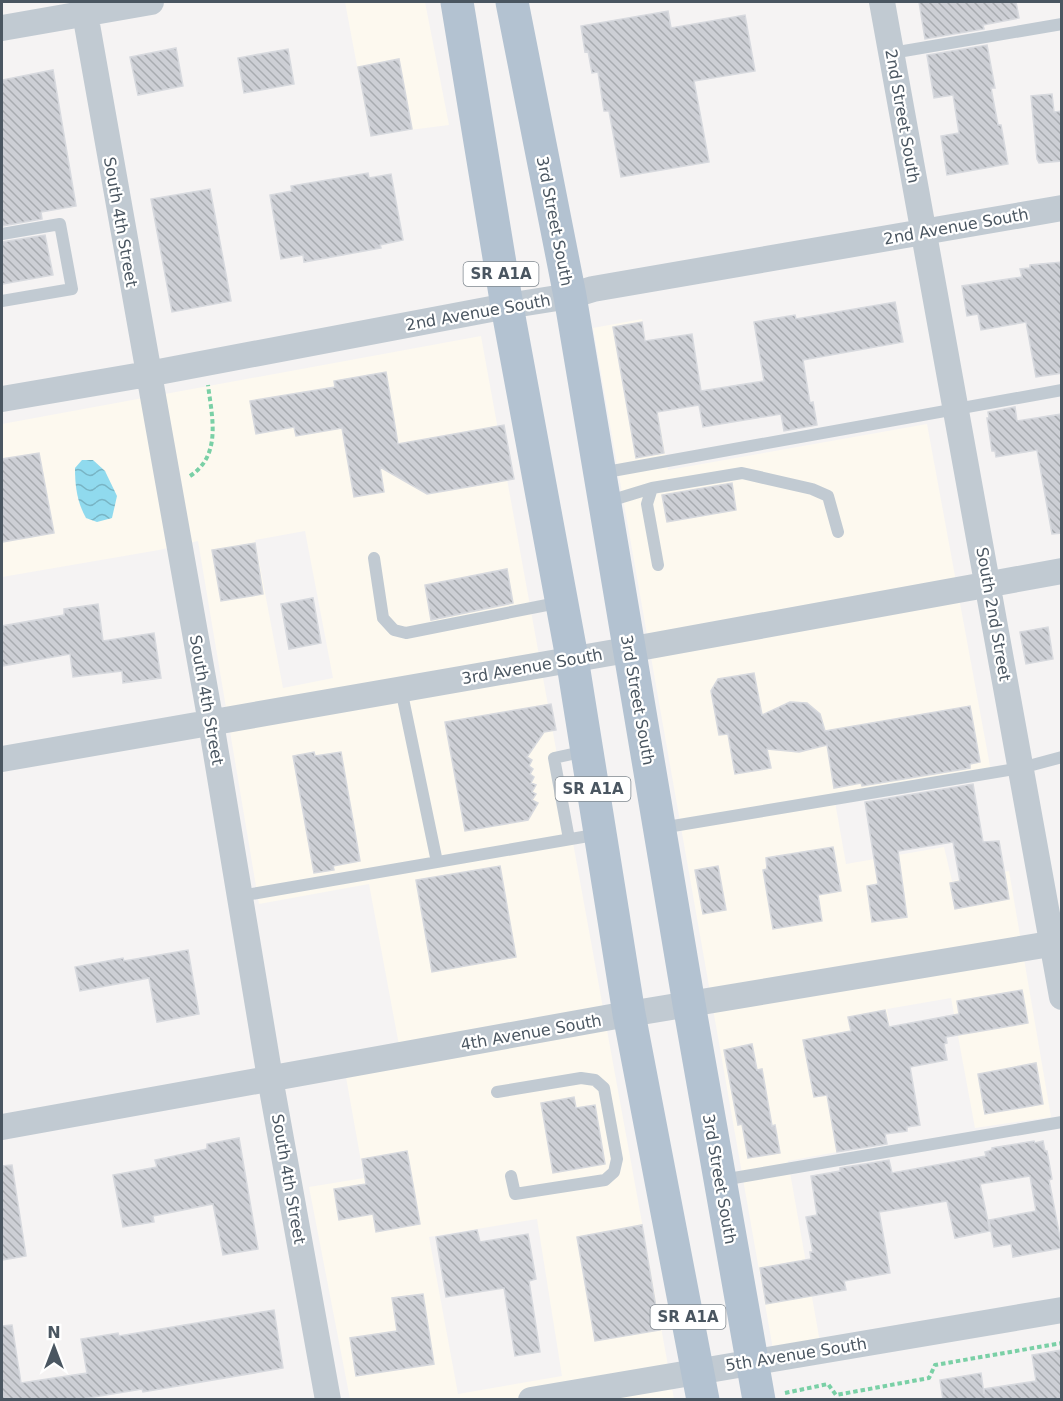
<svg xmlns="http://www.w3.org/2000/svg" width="1063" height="1401" font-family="'DejaVu Sans',sans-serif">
  <defs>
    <pattern id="water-waves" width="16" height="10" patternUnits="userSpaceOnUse" patternTransform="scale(1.5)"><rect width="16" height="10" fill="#90daee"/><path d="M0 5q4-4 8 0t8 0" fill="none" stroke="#78b4c4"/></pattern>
    <pattern id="building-back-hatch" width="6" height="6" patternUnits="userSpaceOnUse" patternTransform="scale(1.5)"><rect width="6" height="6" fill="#cdcfd5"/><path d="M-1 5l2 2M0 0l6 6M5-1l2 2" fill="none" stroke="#a8abb0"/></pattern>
  </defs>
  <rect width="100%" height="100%" fill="#f5f3f3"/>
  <path fill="#fdf9ef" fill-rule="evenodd" d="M345,2H425L449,125L370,135Z
    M642,319L668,470L927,424L992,777L835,802L846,864L944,847L952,881L1009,871L1051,1117L975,1128L951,998L887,1009L899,1080L870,1146L788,1161L821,1348L774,1355L593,328Z
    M481,336L674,1399H350L309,1187L364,1178L344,1066L401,1056L369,884L259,904L198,541L159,550L2,577V424ZM305,531L333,678L283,688L255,540ZM537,1219L562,1376L458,1394L429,1237Z"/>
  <path fill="url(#water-waves)" d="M82,460H93L105,471L117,496L112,518L97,522L86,518C77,502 75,486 75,468Z"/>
  <path fill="url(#building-back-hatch)" stroke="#d7d9de" stroke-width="1.5" d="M919,2H1016L1019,18L983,25L984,29L925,39Z
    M668,11L671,28L745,15L755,71L694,81L709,162L621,177L609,111H604L598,72L592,73L588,51L585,52L581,26Z
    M987,45L995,88H991L998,125H1001L1008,164L947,175L941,136L959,133L953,95L934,98L927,55Z
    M176,48L183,86L138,95L130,57Z
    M288,49L294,84L244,93L238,58Z
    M399,59L412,129L371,136L358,67Z
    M53,70L76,206L41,212L42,219L2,226V80Z
    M1052,94L1054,112L1062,111V161L1039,163L1037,159L1031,96Z
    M368,173L369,178L391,174L403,240L380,245L381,248L304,262L303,255L281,259L270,195L292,191L291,186Z
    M210,189L231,301L172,312L151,199Z
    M45,235L53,275L2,284V242Z
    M1062,262V373L1036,377L1026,322L981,330L978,314L967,316L962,286L1022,277L1020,269L1030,268V265Z
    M895,302L903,342L803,360L810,403L813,402L817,425L784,431L781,414L703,427L699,405L657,412L664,453L636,458L613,327L642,322L645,341L692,334L701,391L764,381L754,322L795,315L796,319Z
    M386,372L398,444L504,425L514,479L427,494L380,467L384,492L354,497L342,428L296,436L294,427L256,434L250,401L335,387L334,381Z
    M1015,407L1017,421L1062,414V533L1052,534L1037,450L996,457L995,451H992L987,418H989L988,412Z
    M39,453L54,533L2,542V459Z
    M732,483L736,510L667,522L662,495Z
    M255,543L263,594L221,601L212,550Z
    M507,569L513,603L431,620L425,585Z
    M313,598L321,643L289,649L281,604Z
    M98,604L103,641L154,633L161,678L123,683L122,671L73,677L70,654L2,666V626L64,615V609Z
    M1048,627L1053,659L1026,664L1020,632Z
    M754,673L762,715L790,702L807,703L820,714L825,731L970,706L980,762L970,764V768L862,786L861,783L834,788L827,745L799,752L767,749L771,768L735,774L728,734L719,735L711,691L718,679Z
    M551,704L556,730L544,732L527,757L532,760L529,766L533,769L530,774L534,777L531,783L536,785L532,792L536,794L532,800L538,803L528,820L465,831L445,722Z
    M314,752L315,756L341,752L360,861L333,866L334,870L314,873L293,756Z
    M973,784L983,842L999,841L1009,899L955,909L950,883L960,881L953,842L898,851L907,917L872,922L867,886L878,884L865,802Z
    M833,847L841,891L818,895L822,921L773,929L763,870L767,869L766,858Z
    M500,866L516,957L432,972L416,880Z
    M718,866L726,910L703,914L695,870Z
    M188,950L199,1014L157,1022L149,978L80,991L75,967L123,958L124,961Z
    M1022,990L1028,1023L946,1037L947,1043L944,1044L947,1060L910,1067L920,1125L907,1127V1131L885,1134L887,1144L837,1152L827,1095L814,1097L803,1040L851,1031L848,1017L885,1010L889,1027L959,1014L957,1001Z
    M752,1044L757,1070L762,1069L772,1126L775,1125L780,1153L748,1158L742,1124L738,1125L724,1050Z
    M1036,1063L1043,1104L985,1114L978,1074Z
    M574,1097L576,1108L595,1105L605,1164L553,1173L541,1103Z
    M239,1138L258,1249L223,1255L213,1204L153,1216L154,1222L123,1227L113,1175L157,1167L155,1160L207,1149V1144Z
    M1034,1141L1035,1143L1043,1141L1045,1151H1047L1052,1179L1049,1180L1062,1248L1013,1257L1011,1244L994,1247L989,1220L1036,1211L1030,1176L980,1184L990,1231L955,1238L947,1201L879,1212L890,1273L844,1281L846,1290L766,1304L760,1268L811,1259L810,1252H813L806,1217L817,1215L811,1176L840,1171V1168L889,1160L892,1173L986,1156L985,1152L992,1150V1148Z
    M407,1151L420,1224L376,1232L373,1214L339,1220L334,1189L366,1184L362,1159Z
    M12,1165L26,1256L2,1260V1166Z
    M642,1225L660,1330L595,1341L577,1237Z
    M477,1230L480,1242L528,1234L536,1279L529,1281L540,1352L515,1356L504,1288L446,1297L436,1237Z
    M423,1294L434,1364L356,1376L350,1338L397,1331L392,1298Z
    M274,1310L283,1368L143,1392L142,1389L76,1400H2V1326L12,1325L21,1383L87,1373L81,1339L118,1333L119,1336Z
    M1062,1350V1400H943L940,1380L981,1373L984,1394V1389L1036,1381L1032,1355Z"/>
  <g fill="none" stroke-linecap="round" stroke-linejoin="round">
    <path stroke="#7ad0a6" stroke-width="4" stroke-dasharray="4.5 3" stroke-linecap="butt" d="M190,476C222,455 212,417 208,385
      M785,1393L828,1384L836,1395L929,1378L935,1365L1062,1343"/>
    <path stroke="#c1cad2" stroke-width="12" d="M892,53L1062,24
      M2,234L60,224L72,289L2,301
      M601,473L1062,390
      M652,488L647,504L658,565
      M606,502L652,488L742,473L812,489L828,496L838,532
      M374,558L383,618L394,630L406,633L562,602
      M401,689L437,862
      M661,828L1021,768L1062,757
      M569,839L554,758L586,751
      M240,896L600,834
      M497,1092L581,1078L595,1080L604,1088L617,1159L614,1172L605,1180L515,1194L511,1176
      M722,1180L1062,1122"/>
    <path stroke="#c1cad2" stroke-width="26" d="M83,2L211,723L270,1078L328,1400
      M882,2L1062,997
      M2,28L151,2
      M2,399L148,374L507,306L570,296L593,289L1062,208
      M2,759L650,646L1062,571
      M2,1127L611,1017L1062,942
      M531,1400L1062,1310"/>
    <path stroke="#b3c2d1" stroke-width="33" d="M457,2L507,306L572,658L629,1014L703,1400
      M512,2L570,296L689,1004L759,1400"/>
  </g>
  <g text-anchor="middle" stroke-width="4.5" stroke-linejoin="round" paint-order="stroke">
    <g fill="#fff" stroke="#808990" stroke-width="1.5">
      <rect x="463.5" y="262" width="75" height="24" rx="4.5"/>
      <rect x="555.5" y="777" width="75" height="24" rx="4.5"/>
      <rect x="650.5" y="1305" width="75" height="24" rx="4.5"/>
    </g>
    <g font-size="15" font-weight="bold" fill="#4a5661">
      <text x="501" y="279">SR A1A</text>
      <text x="593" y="794">SR A1A</text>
      <text x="688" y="1322">SR A1A</text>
    </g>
    <g font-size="16" fill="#4a5661" stroke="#fff">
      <text transform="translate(903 116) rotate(80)" y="6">2nd Street South</text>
      <text transform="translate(555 221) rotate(79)" y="6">3rd Street South</text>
      <text transform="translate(121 222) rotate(80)" y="6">South 4th Street</text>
      <text transform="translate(956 226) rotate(-10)" y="6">2nd Avenue South</text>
      <text transform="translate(478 312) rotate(-10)" y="6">2nd Avenue South</text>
      <text transform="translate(994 614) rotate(80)" y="6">South 2nd Street</text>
      <text transform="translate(532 666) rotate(-10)" y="6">3rd Avenue South</text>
      <text transform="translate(207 700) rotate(80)" y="6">South 4th Street</text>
      <text transform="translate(638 700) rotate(80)" y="6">3rd Street South</text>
      <text transform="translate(531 1032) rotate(-10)" y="6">4th Avenue South</text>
      <text transform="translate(289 1179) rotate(80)" y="6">South 4th Street</text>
      <text transform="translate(720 1179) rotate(80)" y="6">3rd Street South</text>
      <text transform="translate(796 1354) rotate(-9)" y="6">5th Avenue South</text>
    </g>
  </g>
  <rect width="1063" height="1401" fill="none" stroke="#4a5661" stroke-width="6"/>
  <g transform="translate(54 1347)" stroke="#ffffff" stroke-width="4.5" paint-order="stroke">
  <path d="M0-4.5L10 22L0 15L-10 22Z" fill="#4a5661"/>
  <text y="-9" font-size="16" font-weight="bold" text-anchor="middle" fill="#4a5661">N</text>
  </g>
</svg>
